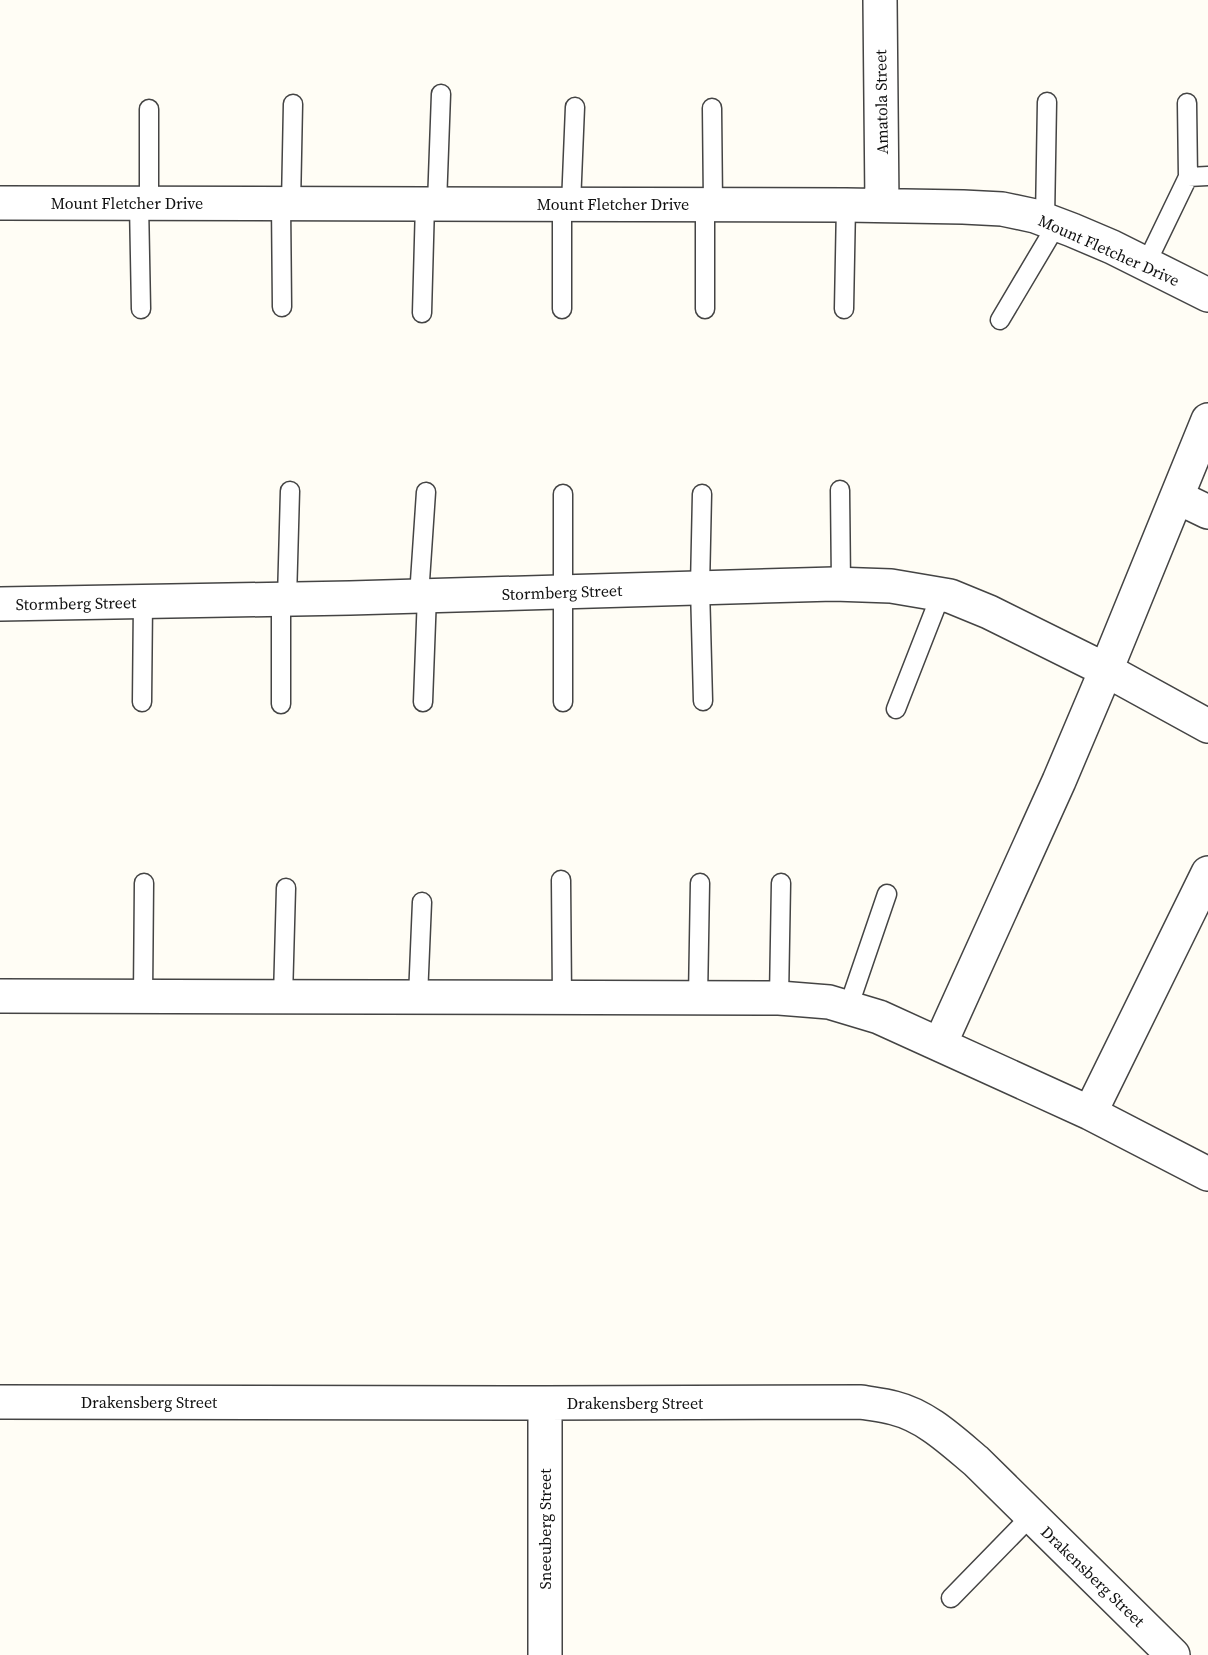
<svg xmlns="http://www.w3.org/2000/svg" width="1208" height="1655" font-family="'Source Serif 4',serif">
  <rect width="100%" height="100%" fill="#fffdf5"/>
  <g fill="none" stroke-linecap="round" stroke-linejoin="round">
    <defs>
      <path id="service" d="M712,108L713,204
        M149,109V204
        M1188,177L1208,176
        M139,203L141,309
        M281,203L282,307
        M291,204L293,104
        M437,204L441,94
        M562,204V309
        M571,204L575,107
        M705,204V309
        M1045,219L1047,102
        M1146,264L1188,177L1187,103
        M844,309L846,205
        M422,313L425,204
        M1000,320L1057,224
        M840,490L841,584
        M563,494V702
        M702,494L700,587L703,701
        M419,596L426,492
        M281,599V704
        M287,599L290,491
        M142,702L143,602
        M423,702L427,595
        M896,709L941,594
        M561,880L562,998
        M143,996L144,883
        M283,997L286,888
        M418,997L422,902
        M698,998L700,883
        M779,998L781,883
        M848,1008L887,894
        M951,1598L1031,1516"/>
      <path id="minor" d="M880,0L882,205
        M0,203L846,205L963,207L1002,209L1035,216L1072,230L1112,247L1208,295
        M1177,497L1208,512
        M0,604L350,598L834,584L891,586L950,596L989,612L1106,670L1208,726
        M0,996L779,998L829,1002L879,1017L1090,1113L1208,1174
        M940,1044L1059,781L1106,670L1208,420
        M1090,1113L1208,873
        M0,1402L545,1403L861,1402C872,1404 883,1405 894,1408C926,1416 951,1440 976,1461L1173,1655
        M545,1403V1655"/>
    </defs>
    <use href="#service" stroke="#444" stroke-width="21"/>
    <use href="#minor" stroke="#444" stroke-width="36"/>
    <use href="#service" stroke="#fff" stroke-width="18"/>
    <use href="#minor" stroke="#fff" stroke-width="33"/>
  </g>
  <g text-anchor="middle" stroke-width="6" stroke-linejoin="round" paint-order="stroke">
    <g font-size="16" fill="#111" stroke="#fff">
      <text transform="translate(881 102) rotate(-91)" y="6">Amatola Street</text>
      <text x="127" y="209">Mount Fletcher Drive</text>
      <text x="613" y="210">Mount Fletcher Drive</text>
      <text transform="translate(1109 250) rotate(24)" y="6">Mount Fletcher Drive</text>
      <text transform="translate(562 592) rotate(-2)" y="6">Stormberg Street</text>
      <text transform="translate(76 603) rotate(-1)" y="6">Stormberg Street</text>
      <text x="149" y="1408">Drakensberg Street</text>
      <text x="635" y="1409">Drakensberg Street</text>
      <text transform="translate(545 1529) rotate(-90)" y="6">Sneeuberg Street</text>
      <text transform="translate(1093 1576) rotate(44)" y="6">Drakensberg Street</text>
    </g>
  </g>
</svg>
